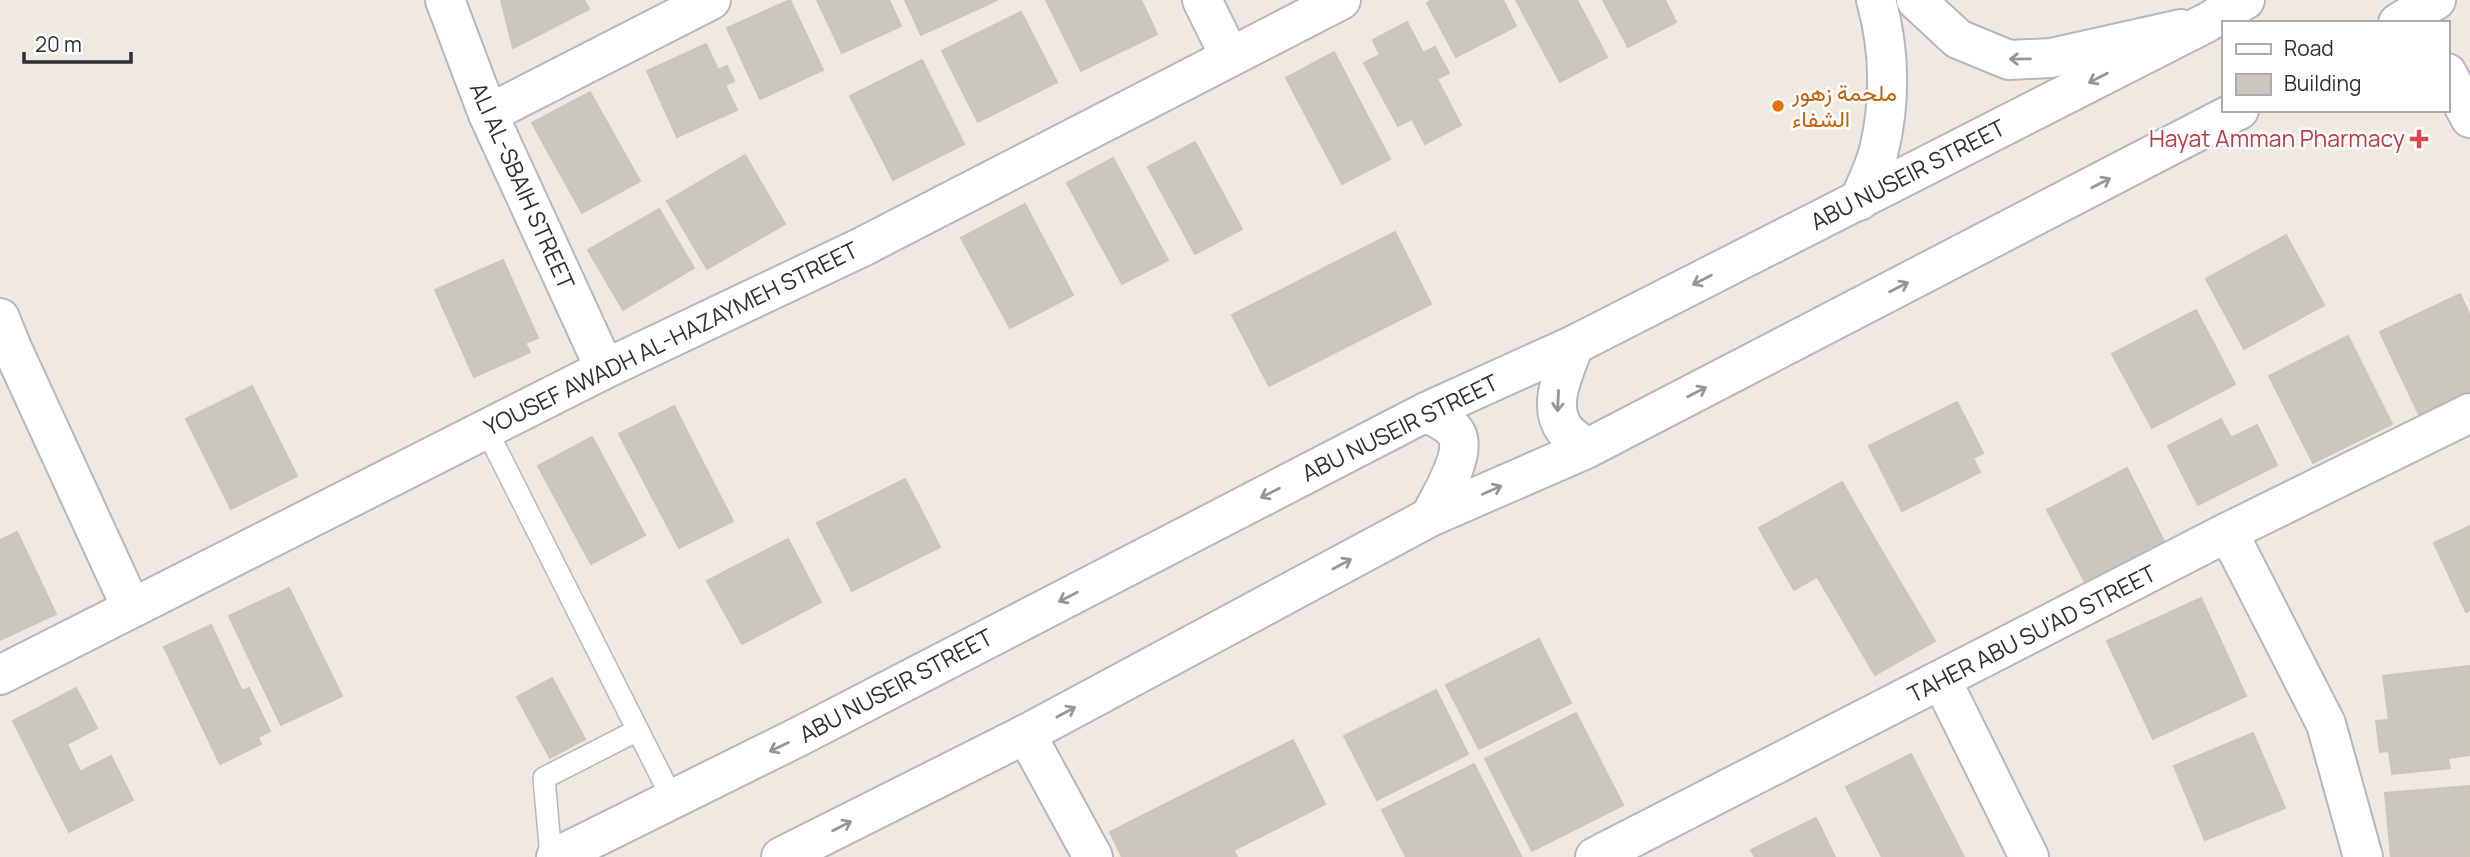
<svg xmlns="http://www.w3.org/2000/svg" width="2470" height="857" font-family="Manrope,Vazirmatn,sans-serif">
  <rect width="100%" height="100%" fill="#efe9e1"/>
  <path fill="#cbc7bf" stroke="#cbc5ba" stroke-width="2" d="M501,0H584L589,9L513,48Z
    M790,0L823,70L760,99L727,28Z
    M817,0H889L901,26L842,53Z
    M905,0H997L921,35Z
    M1046,0H1141L1157,34L1081,71Z
    M1432,0H1503L1516,26L1456,57L1427,3Z
    M1516,0H1577L1607,57L1560,82Z
    M1603,0H1665L1676,22L1628,47Z
    M1021,12L1057,82L978,122L942,51Z
    M1407,22L1423,53L1435,47L1449,73L1437,79L1461,125L1425,144L1412,119L1398,126L1364,63L1380,55L1373,40Z
    M706,44L718,70L727,66L734,81L725,85L737,110L677,137L647,71Z
    M1334,52L1390,159L1342,184L1286,78Z
    M922,60L964,144L893,180L850,96Z
    M590,92L640,181L582,213L532,123Z
    M1195,142L1242,229L1195,254L1148,167Z
    M745,155L785,224L707,269L667,201Z
    M1113,158L1168,260L1122,284L1067,183Z
    M1025,204L1073,295L1010,328L961,238Z
    M659,209L694,268L623,310L588,250Z
    M1395,232L1431,304L1269,386L1232,315Z
    M2286,235L2324,305L2244,349L2206,279Z
    M503,260L538,338L525,343L530,352L474,377L435,290Z
    M2460,294L2470,316V396L2421,419L2380,332Z
    M2196,310L2235,384L2152,428L2112,354Z
    M2348,336L2392,424L2313,463L2269,376Z
    M252,386L297,476L231,509L186,419Z
    M1957,402L1983,453L1973,458L1980,472L1902,511L1869,446Z
    M674,406L733,521L679,548L619,434Z
    M2221,419L2231,438L2257,425L2277,465L2198,505L2168,446Z
    M592,437L645,535L591,564L538,466Z
    M2127,468L2167,547L2088,588L2047,510Z
    M905,479L940,547L852,591L817,523Z
    M1842,482L1877,543L1794,590L1759,528Z
    M2470,526V610L2466,612L2434,543Z
    M17,532L56,614L0,640V540Z
    M788,539L821,602L742,644L707,581Z
    M1877,543L1935,641L1875,675L1818,578Z
    M289,588L342,696L281,725L229,616Z
    M2201,598L2246,696L2153,739L2107,641Z
    M211,625L242,691L249,688L270,731L258,737L261,744L220,764L164,647Z
    M1539,639L1571,703L1479,749L1446,685Z
    M2470,666V755L2448,758L2450,768L2392,774L2389,751L2380,752L2376,721L2389,720L2383,676Z
    M552,678L585,739L550,758L517,697Z
    M76,688L97,728L67,744L80,772L111,756L133,800L69,832L13,721Z
    M1436,690L1468,754L1377,800L1344,736Z
    M1576,713L1623,805L1532,851L1485,759Z
    M2253,733L2285,808L2205,840L2174,766Z
    M1293,740L1325,804L1234,850L1201,786Z
    M1911,754L1964,857H1882L1846,787Z
    M1474,764L1521,856L1406,857L1382,810Z
    M1201,786L1237,857H1122L1110,832Z
    M2470,786V857H2391L2385,793Z
    M1816,818L1835,857H1755L1751,850Z"/>
  <g fill="none" stroke-linecap="round" stroke-linejoin="round">
    <defs>
      <path id="lane" d="M486,429L672,798
        M551,857L544,778L638,730"/>
      <path id="street" d="M445,0L488,114L605,369
        M1202,0L1230,57
        M1916,0L1958,39L2009,60L2051,58L2181,29
        M2447,73L2470,118
        M488,114L711,0
        M1859,201C1866,184 1875,167 1879,150C1891,99 1890,50 1876,0
        M0,318L12,348L131,607
        M2228,532L2326,724L2363,857
        M0,675L605,369L862,247L1341,0
        M1942,681L2029,857
        M1026,734L1093,857
        M1595,857L2228,532L2470,413"/>
      <path id="secondary" d="M2398,23L2436,0
        M1574,345C1565,371 1546,405 1565,430C1571,437 1580,443 1586,449
        M1426,412C1436,418 1452,424 1457,435C1466,456 1439,499 1430,517
        M556,857L800,736L1426,412L1574,345L2206,23L2245,0
        M781,857L1026,734L1430,517L1586,449L2239,110"/>
    </defs>
    <use href="#lane" stroke="#b4b7c1" stroke-width="24"/>
    <use href="#street" stroke="#b4b7c1" stroke-width="42"/>
    <use href="#secondary" stroke="#b4b7c1" stroke-width="42"/>
    <use href="#lane" stroke="#fff" stroke-width="21"/>
    <use href="#street" stroke="#fff" stroke-width="38"/>
    <use href="#secondary" stroke="#fff" stroke-width="38"/>
  </g>
  <defs><path id="oneway-shaft" d="M-6 0H5M1.5-3L5.5 0L1.5 3" fill="none" stroke-width="1.6" stroke-linecap="round" stroke-linejoin="round" transform="scale(1.75)"/></defs>
  <g stroke="#969696">
    <use href="#oneway-shaft" transform="translate(2020 59) rotate(179)"/>
    <use href="#oneway-shaft" transform="translate(2098 78) rotate(153)"/>
    <use href="#oneway-shaft" transform="translate(2101 183) rotate(-27)"/>
    <use href="#oneway-shaft" transform="translate(1702 280) rotate(153)"/>
    <use href="#oneway-shaft" transform="translate(1899 287) rotate(-27)"/>
    <use href="#oneway-shaft" transform="translate(1697 392) rotate(-27)"/>
    <use href="#oneway-shaft" transform="translate(1558 401) rotate(93)"/>
    <use href="#oneway-shaft" transform="translate(1492 490) rotate(-24)"/>
    <use href="#oneway-shaft" transform="translate(1270 493) rotate(153)"/>
    <use href="#oneway-shaft" transform="translate(1342 564) rotate(-28)"/>
    <use href="#oneway-shaft" transform="translate(1068 597) rotate(153)"/>
    <use href="#oneway-shaft" transform="translate(1066 712) rotate(-28)"/>
    <use href="#oneway-shaft" transform="translate(779 747) rotate(154)"/>
    <use href="#oneway-shaft" transform="translate(842 826) rotate(-27)"/>
  </g>
  <circle fill="#e8710a" stroke="#fff" stroke-width="2.5" cx="1778" cy="106" r="7"/>
  <path fill="#e0444e" stroke="#fff" stroke-width="2.5" d="M2415.5 128.5h7v7h7v7h-7v7h-7v-7h-7v-7h7z"/>
  <g text-anchor="middle" stroke-width="5" stroke-linejoin="round" paint-order="stroke">
    <g font-size="23" fill="#c56008" stroke="#fff" text-anchor="start">
      <text x="1792" y="101">ملحمة زهور<tspan x="1792" dy="26">الشفاء</tspan></text>
    </g>
    <g font-size="23" fill="#be3a42" stroke="#fff" text-anchor="end">
      <text x="2405" y="147">Hayat Amman Pharmacy</text>
    </g>
    <g font-size="23" fill="#2e2e2e" stroke="#fff">
      <text transform="translate(1908 175) rotate(-27)" y="8">ABU NUSEIR STREET</text>
      <text transform="translate(522 186) rotate(66)" y="8">ALI AL-SBAIH STREET</text>
      <text transform="translate(671 339) rotate(-26)" y="8">YOUSEF AWADH AL-HAZAYMEH STREET</text>
      <text transform="translate(1400 428) rotate(-26)" y="8">ABU NUSEIR STREET</text>
      <text transform="translate(2032 634) rotate(-27)" y="8">TAHER ABU SU'AD STREET</text>
      <text transform="translate(896 686) rotate(-28)" y="8">ABU NUSEIR STREET</text>
    </g>
  </g>
  <rect x="2222" y="21" width="228" height="91" fill="#ffffff" stroke="#ababab" stroke-width="2"/>
  <rect x="2236" y="44" width="35" height="10" fill="#ffffff" stroke="#ababab" stroke-width="2"/>
  <text x="2284" y="56" font-size="21" fill="#2e2e2e">Road</text>
  <rect x="2236" y="74" width="35" height="21" fill="#cbc7bf" stroke="#ababab" stroke-width="2"/>
  <text x="2284" y="91" font-size="21" fill="#2e2e2e">Building</text>
  <path d="M24 52v10h107v-10" fill="none" stroke="#2e2e2e" stroke-width="3.5"/>
  <text x="35" y="52" font-size="21" fill="#2e2e2e" stroke="#ffffff" stroke-width="5" paint-order="stroke">20 m</text>
</svg>
